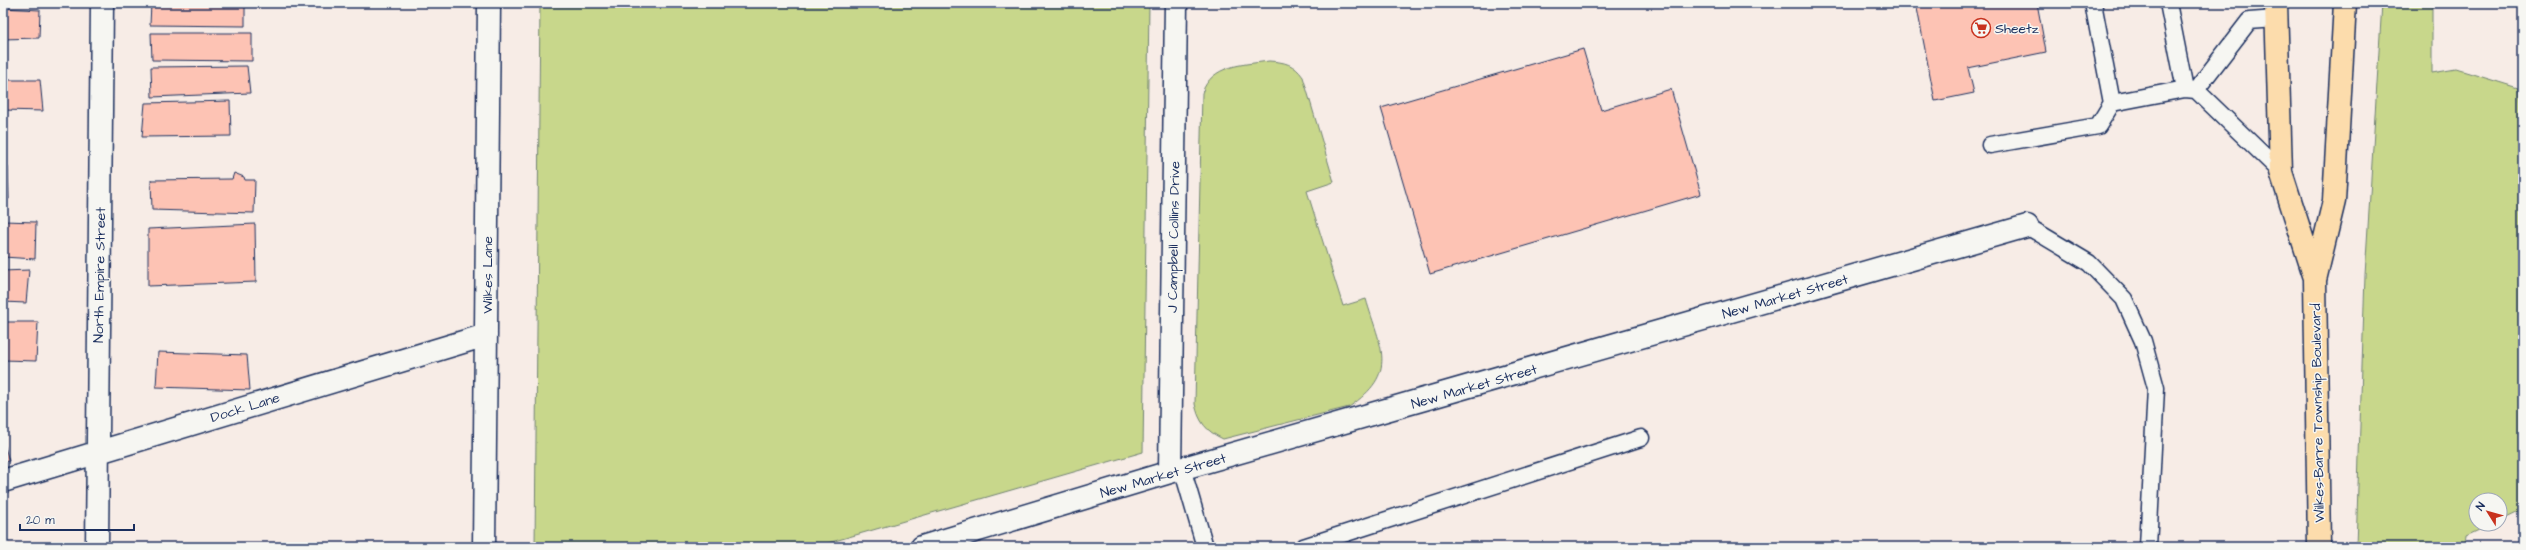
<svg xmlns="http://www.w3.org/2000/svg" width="2526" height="550" font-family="'Architects Daughter',sans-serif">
  <rect width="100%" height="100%" fill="#f7ece6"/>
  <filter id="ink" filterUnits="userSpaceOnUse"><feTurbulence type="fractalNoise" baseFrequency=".025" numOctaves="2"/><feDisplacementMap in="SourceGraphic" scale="8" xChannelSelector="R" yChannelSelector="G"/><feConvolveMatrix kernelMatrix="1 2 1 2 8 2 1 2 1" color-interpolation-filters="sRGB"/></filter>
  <g filter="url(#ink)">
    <path fill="#c8d78b" stroke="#728374" d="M540,3H1149L1143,452L814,547H535Z
      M2382,3H2432V73L2456,69L2518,88L2523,107V509L2500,520V500H2476V524H2492L2466,536L2465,547H2356L2365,275Z
      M1269,61C1285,62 1294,64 1303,77L1334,182L1307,191L1343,306L1366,299C1380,348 1400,372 1349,407L1223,439C1206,431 1199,422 1195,404L1202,93C1212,64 1243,65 1269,61Z"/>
    <path fill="#fdc3b4" stroke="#1b2f5e" d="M151,3H245V26L150,25Z
      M1916,3H2037L2046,52L1968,68L1974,93L1935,101Z
      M3,8L40,10L39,38L3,39Z
      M151,33H252V61L152,60Z
      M1583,49L1601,110L1671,89L1701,194L1430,274L1381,108Z
      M247,66L250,93L152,97L151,67Z
      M3,80H40L43,111L3,110Z
      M230,101L231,136L142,137L145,103Z
      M8,166L9,199H3V167Z
      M234,173L244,177L245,180H255L254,213L152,210L151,180L232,179Z
      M3,221L36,222L35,259L3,257Z
      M255,224L256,282L148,286V229Z
      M29,270L26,303L3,302V271Z
      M3,322H38L36,361L3,360Z
      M158,352L247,355L250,390L156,387Z
      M3,440L9,461L3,462Z"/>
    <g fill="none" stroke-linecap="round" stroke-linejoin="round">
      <defs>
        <path id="service" d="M2093,3L2112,103L2185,89L2196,90L2281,172
          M2168,3L2185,89
          M2196,90L2249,21L2276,19
          M1990,145L2098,126L2112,103
          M2027,226L2089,263L2124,299L2143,341L2156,388L2148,547
          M1182,468L1205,547
          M1303,547L1641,438"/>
        <path id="minor" d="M1170,472L1176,3
          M3,481L486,335
          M97,547L102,3
          M484,547L489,3
          M922,547L1170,472L2027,226"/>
        <path id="primary" d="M2276,3L2281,172L2315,278
          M2319,547L2315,280L2334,201L2345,3"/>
      </defs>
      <use href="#service" stroke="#1b2f5e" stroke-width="19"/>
      <use href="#minor" stroke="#1b2f5e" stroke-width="25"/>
      <use href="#primary" stroke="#1b2f5e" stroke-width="25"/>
      <use href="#service" stroke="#f6f6f2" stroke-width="16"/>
      <use href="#minor" stroke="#f6f6f2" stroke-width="22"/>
      <use href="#primary" stroke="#fcdcac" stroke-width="22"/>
    </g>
  </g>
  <defs>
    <symbol id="supermarket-ring" viewBox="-11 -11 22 22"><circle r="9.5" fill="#f6f6f2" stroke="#c8321e" stroke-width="1.5"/><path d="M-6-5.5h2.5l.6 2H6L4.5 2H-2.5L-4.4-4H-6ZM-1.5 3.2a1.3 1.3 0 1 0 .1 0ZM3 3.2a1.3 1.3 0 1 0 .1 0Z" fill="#c8321e"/></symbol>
  </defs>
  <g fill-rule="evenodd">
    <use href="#supermarket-ring" x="1970" y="17" width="22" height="22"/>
  </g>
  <g text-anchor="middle" stroke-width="3" stroke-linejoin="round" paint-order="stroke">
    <g font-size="14" fill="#1b2f5e" stroke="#f6f6f2" text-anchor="start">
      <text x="1995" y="33">Sheetz</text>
    </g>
    <g font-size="14" fill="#1b2f5e" stroke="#f6f6f2">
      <text transform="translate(1173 237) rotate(-89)" y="5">J Campbell Collins Drive</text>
      <text transform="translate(99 275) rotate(-89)" y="5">North Empire Street</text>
      <text transform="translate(487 275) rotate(-90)" y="5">Wilkes Lane</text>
      <text transform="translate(1785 296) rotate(-16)" y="5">New Market Street</text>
      <text transform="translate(1474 386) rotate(-16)" y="5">New Market Street</text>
      <text transform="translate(245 407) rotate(-17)" y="5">Dock Lane</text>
      <text transform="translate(2317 413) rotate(-91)" y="5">Wilkes-Barre Township Boulevard</text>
      <text transform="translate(1163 475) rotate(-16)" y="5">New Market Street</text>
    </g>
  </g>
  <rect width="2526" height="550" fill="none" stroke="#f6f6f2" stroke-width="16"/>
  <rect x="8" y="8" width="2510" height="534" fill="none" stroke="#1b2f5e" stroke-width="1.5" filter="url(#ink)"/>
  <g transform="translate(2488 512) rotate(307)"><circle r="19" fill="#f6f6f2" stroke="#9ea6b7"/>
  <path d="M0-3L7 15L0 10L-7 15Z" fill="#c8321e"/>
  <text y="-6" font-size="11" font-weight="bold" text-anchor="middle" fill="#1b2f5e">N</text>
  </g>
  <path d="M20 524v6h114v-6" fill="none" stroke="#1b2f5e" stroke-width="2"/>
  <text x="26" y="524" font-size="12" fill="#1b2f5e" stroke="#f6f6f2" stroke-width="3" paint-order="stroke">20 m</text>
</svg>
